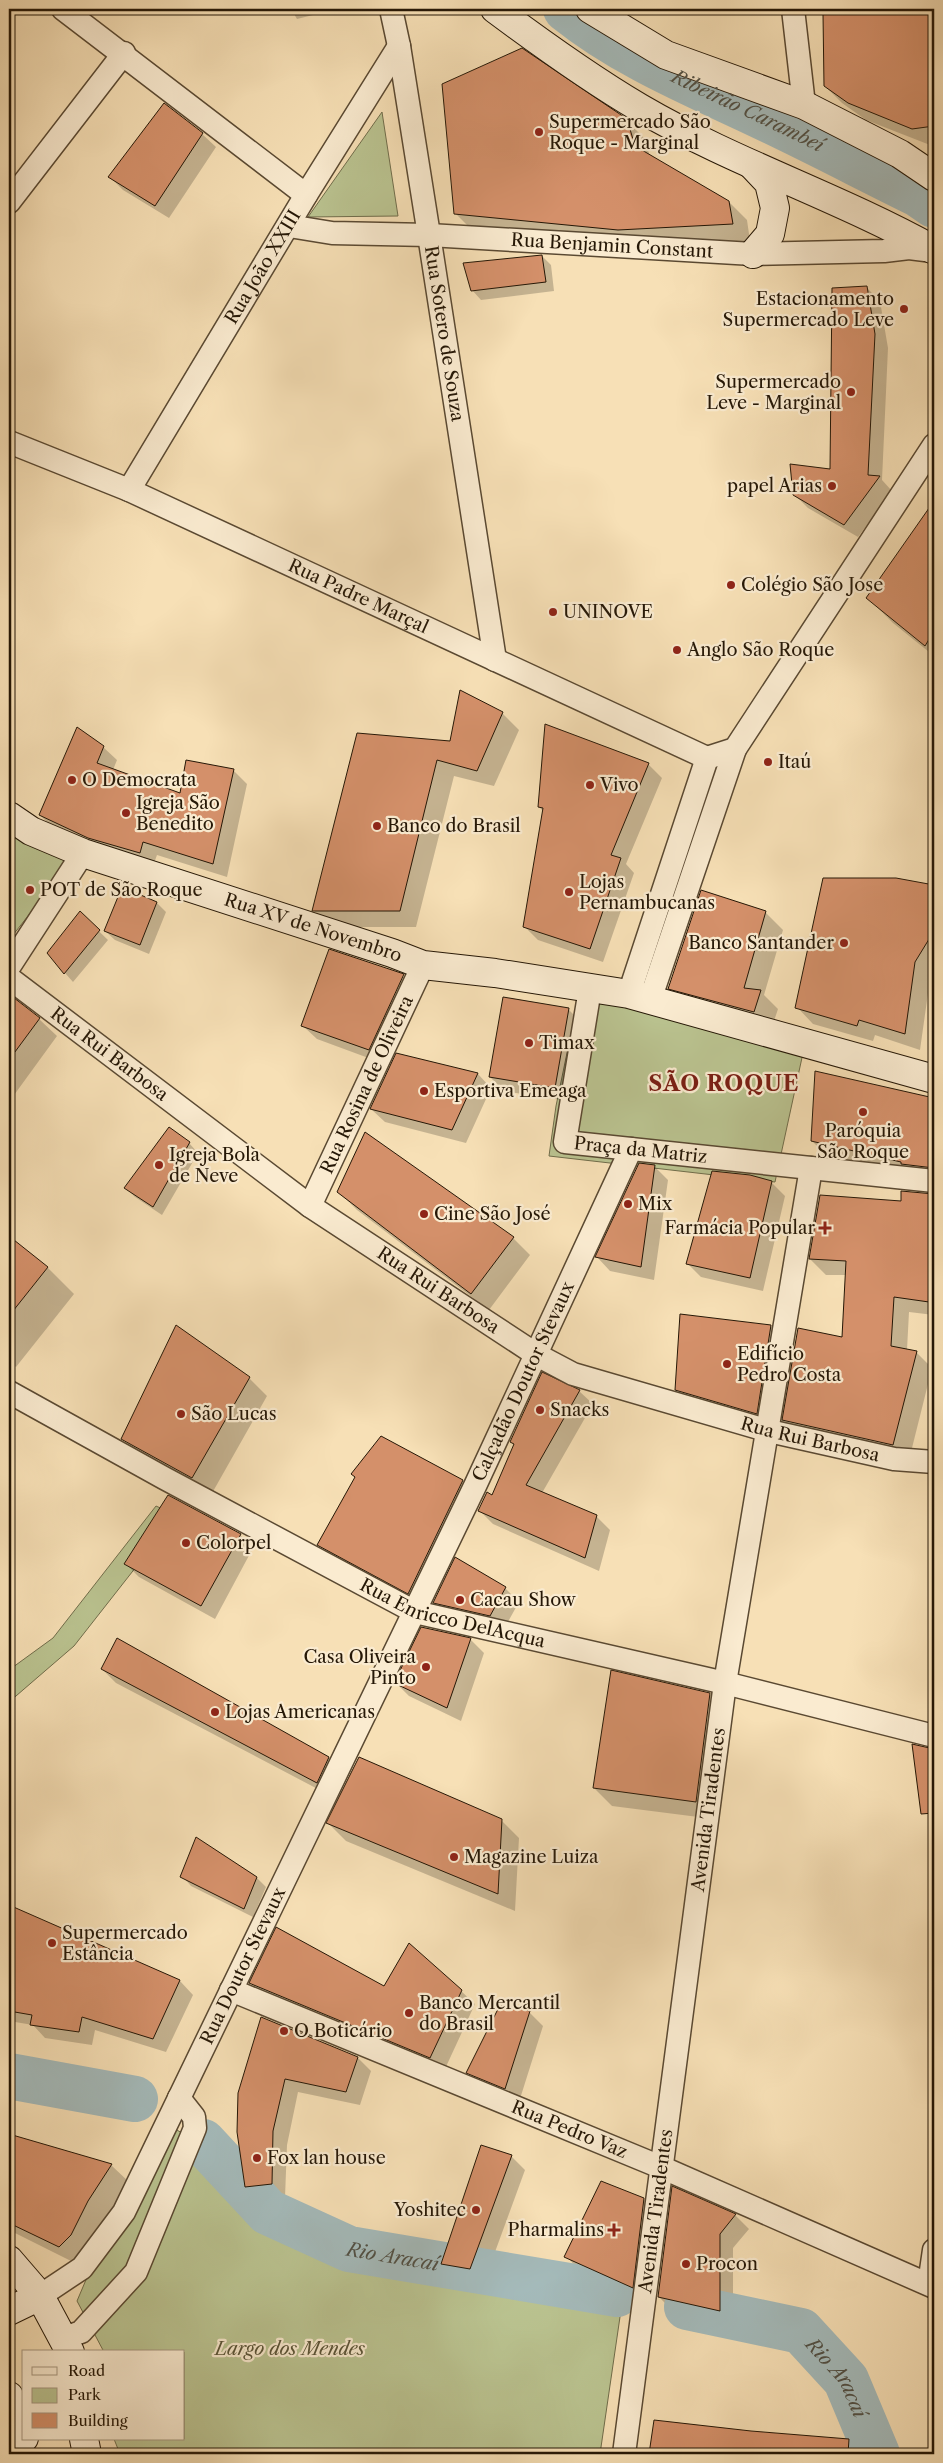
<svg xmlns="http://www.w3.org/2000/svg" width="943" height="2463" font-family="'Libre Caslon Text',serif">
  <rect width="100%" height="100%" fill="#f7e0b6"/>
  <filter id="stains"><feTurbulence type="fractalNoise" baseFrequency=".004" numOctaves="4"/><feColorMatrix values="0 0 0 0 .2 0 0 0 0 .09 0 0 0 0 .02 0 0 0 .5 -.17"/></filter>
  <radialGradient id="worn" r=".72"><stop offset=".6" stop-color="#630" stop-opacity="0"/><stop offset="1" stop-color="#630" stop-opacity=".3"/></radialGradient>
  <path fill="#bac390" stroke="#706d4b" d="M382,112L398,216L308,217Z
    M20,829L77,854L9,940V843Z
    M579,995L803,1053L775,1182L549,1156L556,1106Z
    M156,1506L167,1511L136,1567L74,1646L9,1702V1670L53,1638Z
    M170,2126L194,2140L263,2217L346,2259L621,2310L600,2454H120L114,2439H184V2352H104L77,2301L91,2268Z"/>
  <path fill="#0003" d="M291,9H337L297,19Z
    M849,9H934V144L930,145L866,120L842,103L825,86V15Z
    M626,120L644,138L650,156L729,202L747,220L750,241L636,247L473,231L455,213Z
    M9,121L14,129L9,133Z
    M202,134L216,147L169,218L123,190L109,176Z
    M542,256L551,265L554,291L481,300L472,290Z
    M866,287L880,301L888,348L882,480L892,491L858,537L808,508L794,494L831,471Z
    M934,503V656L893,623L868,598Z
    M502,713L519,730L494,786L454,776L416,927H330L313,910L451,743Z
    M103,747L117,760L113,770L181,795L233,770L247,784L227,877L157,855L153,866L54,829L40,815Z
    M648,764L662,778L626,864L634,873L603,962L538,940L524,926L543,811L539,807Z
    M9,845L14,851L9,857Z
    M896,880L934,886V972L930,979L920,1050L875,1035L873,1041L813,1024L797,1007Z
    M122,889L157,903L166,912L149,954L115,940L105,931Z
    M765,912L783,930L764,995L778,1009L771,1030L687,1006L669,988Z
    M80,913L108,940L73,982L65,973Z
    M330,951L403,976L417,989L382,1063L317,1039L303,1026Z
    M9,983L14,988V1000L39,1019L57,1036L9,1102Z
    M568,1009L582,1023L568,1101L504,1091L490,1077Z
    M397,1054L478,1074L491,1088L466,1143L385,1122L371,1109Z
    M816,1073L934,1099V1181L828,1157L812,1141Z
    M189,1143L198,1153L162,1215L135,1197L126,1188Z
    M654,1166L668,1180L654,1280L610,1271L597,1257Z
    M771,1182L785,1196L763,1291L701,1277L687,1263Z
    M339,1192L513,1238L530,1255L489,1310L357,1210Z
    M902,1192L934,1194V1315L909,1312L907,1350L916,1352L932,1368L909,1460L795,1431L792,1448L712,1425L676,1390L681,1316L771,1326L795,1350L843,1338L846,1275H826L810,1259L902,1203Z
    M9,1237L48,1268L74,1294L16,1367L9,1361Z
    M249,1378L267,1396L211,1495L141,1457L123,1439Z
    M579,1391L593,1404L542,1493L596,1516L610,1530L599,1571L493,1524L479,1510L492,1497L515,1446L511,1442Z
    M381,1437L463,1481L476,1494L422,1606L333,1558L319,1545Z
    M240,1535L253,1548L215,1619L139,1577L125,1563Z
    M505,1588L519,1602L504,1629L448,1616L435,1602Z
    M470,1639L484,1653L461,1721L409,1696L396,1683Z
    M118,1640L329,1758L342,1772L331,1796L116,1683L102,1669Z
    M710,1694L728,1712L714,1819L612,1806L594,1788Z
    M914,1746L934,1749V1818L921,1805Z
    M501,1820L519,1838L515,1911L346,1841L328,1823Z
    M182,1876L257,1878L266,1887L253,1917L191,1886Z
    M9,1906L180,1981L193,1995L166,2052L95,2030L92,2045L45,2038L33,2025L9,2021Z
    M251,1983L461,1991L475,2004L444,2071L264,1997Z
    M529,2012L543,2026L519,2102L481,2086L468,2072Z
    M262,2018L358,2058L371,2071L360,2105L298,2092L287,2145L285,2198L260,2200L246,2186Z
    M9,2135L111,2165L129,2182L77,2264L9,2230Z
    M511,2156L525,2170L484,2282L456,2277L442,2264Z
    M673,2188L735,2215L749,2229L733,2248V2324L673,2311L659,2297Z
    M644,2199L657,2213L646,2300L579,2270L566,2256Z
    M655,2422L751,2433L843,2439L858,2454H650Z"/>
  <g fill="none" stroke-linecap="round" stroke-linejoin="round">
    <g stroke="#a4baba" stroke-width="46">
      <path id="s1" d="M566,9C626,57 696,85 765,118C816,142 867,169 918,194L934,205"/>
      <path d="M9,2076L135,2099"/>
      <path id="s2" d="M203,2142L268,2212L349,2249L617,2294"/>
      <path id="s3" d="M687,2307L801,2331L846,2380L877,2454"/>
    </g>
  </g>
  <path fill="#d4906a" stroke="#251706" d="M844,9H934V126L912,129L848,103L824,86L823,14Z
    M522,48L627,119L635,146L729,201L733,224L618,230L454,214L442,84Z
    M164,103L203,133L155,206L108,177Z
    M542,255L546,282L471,291L463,263Z
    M867,286L875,334L868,475L880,476L844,525L793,495L790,464L830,469L832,288Z
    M934,501V631L925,646L866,598Z
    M460,690L503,712L477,771L437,760L400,911H312L357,733L450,741Z
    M545,724L649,763L611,855L621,858L590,949L523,927L543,808L538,807Z
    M77,727L104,746L97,763L180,793L186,760L234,769L213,864L143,842L140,853L88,838L39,815Z
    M823,878H896L934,885V931L915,962L905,1034L859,1020L857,1026L795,1008Z
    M122,887L157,902L140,945L104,931Z
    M701,890L766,911L744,988L761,990L754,1012L668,989Z
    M80,911L100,930L64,974L47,953Z
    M329,949L404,974L369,1050L301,1026Z
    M9,994L40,1018L9,1060Z
    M503,997L569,1008L555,1088L489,1077Z
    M396,1053L478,1073L452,1130L370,1109Z
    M815,1071L934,1098V1168L901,1164V1162L811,1141Z
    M169,1127L190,1142L153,1207L124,1188Z
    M365,1132L514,1237L471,1294L337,1192Z
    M639,1163L655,1165L641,1267L595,1257Z
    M712,1171L750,1175L772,1181L750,1278L686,1264Z
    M901,1191L934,1194V1231L929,1302L894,1297L891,1346L917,1351L893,1445L782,1420L798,1328L842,1337L846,1261L809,1259L820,1195L901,1201Z
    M9,1236L48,1267L9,1316Z
    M680,1314L771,1325L757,1414L675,1390Z
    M176,1325L250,1377L192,1478L121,1439Z
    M542,1372L580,1390L526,1485L597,1515L585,1558L478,1511L487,1492L492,1495L514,1444L510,1442Z
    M381,1436L463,1480L408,1594L317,1545L355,1477L351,1474Z
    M168,1495L241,1534L201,1606L124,1564Z
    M455,1557L506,1587L490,1616L433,1603Z
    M421,1627L471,1638L447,1708L394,1683Z
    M117,1638L329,1757L317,1783L101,1669Z
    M611,1670L710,1693L696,1802L593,1788Z
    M912,1744L934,1749V1813L921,1814Z
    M359,1757L502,1819L498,1894L326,1823Z
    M196,1837L257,1877L244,1909L180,1877Z
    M9,1905L180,1980L153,2039L82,2017L79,2032L30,2025L32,2015L9,2011Z
    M276,1927L384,1986L409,1943L462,1990L430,2058L249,1983Z
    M500,2005L530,2011L505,2089L466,2073Z
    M261,2017L358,2057L346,2092L285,2079L273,2131L272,2184L245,2187L237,2132L238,2093Z
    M9,2134L112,2164L88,2201L71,2235L59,2247L9,2223Z
    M481,2145L512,2155L470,2269L441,2264Z
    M601,2181L644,2198L633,2288L564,2257Z
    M672,2186L736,2214L720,2234V2311L658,2297Z
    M654,2420L751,2431L849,2439L848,2454H649Z"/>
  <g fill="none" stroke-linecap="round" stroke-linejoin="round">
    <defs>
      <g id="street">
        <path d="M63,9L306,195"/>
        <path id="s4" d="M391,9L399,46L429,235L495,660"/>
        <path d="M793,9L804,105"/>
        <path d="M9,202L124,53"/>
        <path id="s5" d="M289,226L332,233L429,235L753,254L884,251L909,248L933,251"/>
        <path id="s6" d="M9,442L129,490L707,758"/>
        <path id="s7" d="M129,490L306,195L399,46"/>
        <path d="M707,758L735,749L934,445"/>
        <path d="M9,967L83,853"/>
        <path id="s8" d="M9,978L310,1206L537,1355L573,1374L769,1431L894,1459L934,1462"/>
        <path id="s9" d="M590,989L565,1142L934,1181"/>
        <path d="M629,994L707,758"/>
        <path d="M650,1000L735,749"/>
        <path id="s10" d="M310,1206L423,965"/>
        <path id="s11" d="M9,1392L164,1478L415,1612L725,1683L934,1736"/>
        <path id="s12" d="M231,1990L663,2168L934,2287"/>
        <path d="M929,2284L934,2250"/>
        <path id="s13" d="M40,2296L82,2268L124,2212L475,1486L631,1149"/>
        <path d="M64,2338L81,2332L136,2272L195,2128L194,2117L179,2098"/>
        <path id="s14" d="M624,2454L725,1683L811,1168"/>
      </g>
      <g id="secondary">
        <path d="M495,9C542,44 589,78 640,108C734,163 839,197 934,250"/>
        <path d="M590,9L666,55L804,105L900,154L934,177"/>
        <path d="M752,165L769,183L775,208L770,234L753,254"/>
        <path id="s15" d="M9,816L31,831L83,853L392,953L423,965L495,973L629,994L934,1079"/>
        <path d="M9,2260L40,2296L70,2352"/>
        <path d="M9,2311L40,2296"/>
        <path d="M9,2396L24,2438"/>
        <path d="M84,2439L87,2454"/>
      </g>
    </defs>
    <use href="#street" stroke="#5a4932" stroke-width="25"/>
    <use href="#secondary" stroke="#251706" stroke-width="30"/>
    <use href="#street" stroke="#faebd0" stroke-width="22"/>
    <use href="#secondary" stroke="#faebd0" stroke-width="28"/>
  </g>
  <g fill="#8f2418" stroke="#faebd0" stroke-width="2">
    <circle cx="539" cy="132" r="5"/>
    <circle cx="904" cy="309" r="5"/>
    <circle cx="851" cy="392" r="5"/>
    <circle cx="832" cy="486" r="5"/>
    <circle cx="731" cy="585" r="5"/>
    <circle cx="553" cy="612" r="5"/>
    <circle cx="677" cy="650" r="5"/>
    <circle cx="768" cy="762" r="5"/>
    <circle cx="72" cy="780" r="5"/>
    <circle cx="590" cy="785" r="5"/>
    <circle cx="126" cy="813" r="5"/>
    <circle cx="377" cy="826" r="5"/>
    <circle cx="30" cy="890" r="5"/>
    <circle cx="569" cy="892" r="5"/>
    <circle cx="844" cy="943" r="5"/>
    <circle cx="529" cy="1043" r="5"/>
    <circle cx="424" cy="1091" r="5"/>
    <circle cx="863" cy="1112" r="5"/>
    <circle cx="159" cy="1165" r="5"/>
    <circle cx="628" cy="1204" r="5"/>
    <circle cx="424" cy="1214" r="5"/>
    <path d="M822.5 1220.5h5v5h5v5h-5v5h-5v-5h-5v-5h5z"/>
    <circle cx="727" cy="1364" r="5"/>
    <circle cx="540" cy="1410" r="5"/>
    <circle cx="181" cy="1414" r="5"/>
    <circle cx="186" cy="1543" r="5"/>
    <circle cx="460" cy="1600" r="5"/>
    <circle cx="426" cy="1667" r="5"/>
    <circle cx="215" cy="1712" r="5"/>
    <circle cx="454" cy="1857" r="5"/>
    <circle cx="52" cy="1943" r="5"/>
    <circle cx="409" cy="2013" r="5"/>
    <circle cx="284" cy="2031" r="5"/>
    <circle cx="257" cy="2158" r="5"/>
    <circle cx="476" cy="2210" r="5"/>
    <path d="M611.5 2222.5h5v5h5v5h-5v5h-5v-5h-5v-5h5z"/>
    <circle cx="686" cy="2264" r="5"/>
  </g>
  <g text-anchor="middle" stroke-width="4.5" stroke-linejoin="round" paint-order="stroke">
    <g font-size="18" fill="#251706" stroke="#faebd0" text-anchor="start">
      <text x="549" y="128">Supermercado São<tspan x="549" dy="21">Roque - Marginal</tspan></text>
      <text x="894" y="305" text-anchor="end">Estacionamento<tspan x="894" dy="21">Supermercado Leve</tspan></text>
      <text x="841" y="388" text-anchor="end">Supermercado<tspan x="841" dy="21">Leve - Marginal</tspan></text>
      <text x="822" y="492" text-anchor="end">papel Arias</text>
      <text x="741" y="591">Colégio São Jose</text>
      <text x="563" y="618">UNINOVE</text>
      <text x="687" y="656">Anglo São Roque</text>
      <text x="778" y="768">Itaú</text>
      <text x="82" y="786">O Democrata</text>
      <text x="600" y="791">Vivo</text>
      <text x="136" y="809">Igreja São<tspan x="136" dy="21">Benedito</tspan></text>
      <text x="387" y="832">Banco do Brasil</text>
      <text x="579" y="888">Lojas<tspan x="579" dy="21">Pernambucanas</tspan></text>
      <text x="40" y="896">POT de São Roque</text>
      <text x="834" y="949" text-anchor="end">Banco Santander</text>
      <text x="539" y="1049">Timax</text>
      <text x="434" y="1097">Esportiva Emeaga</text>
      <text x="863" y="1137" text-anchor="middle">Paróquia<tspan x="863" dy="21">São Roque</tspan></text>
      <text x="169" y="1161">Igreja Bola<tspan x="169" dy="21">de Neve</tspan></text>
      <text x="638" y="1210">Mix</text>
      <text x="434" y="1220">Cine São José</text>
      <text x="815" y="1234" text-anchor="end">Farmácia Popular</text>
      <text x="737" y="1360">Edifício<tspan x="737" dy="21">Pedro Costa</tspan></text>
      <text x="550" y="1416">Snacks</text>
      <text x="191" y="1420">São Lucas</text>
      <text x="196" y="1549">Colorpel</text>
      <text x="470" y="1606">Cacau Show</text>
      <text x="416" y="1663" text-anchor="end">Casa Oliveira<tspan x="416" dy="21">Pinto</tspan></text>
      <text x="225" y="1718">Lojas Americanas</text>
      <text x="464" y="1863">Magazine Luiza</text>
      <text x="62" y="1939">Supermercado<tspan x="62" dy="21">Estância</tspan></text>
      <text x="419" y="2009">Banco Mercantil<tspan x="419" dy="21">do Brasil</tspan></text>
      <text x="294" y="2037">O Boticário</text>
      <text x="267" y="2164">Fox lan house</text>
      <text x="466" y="2216" text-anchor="end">Yoshitec</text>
      <text x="604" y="2236" text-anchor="end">Pharmalins</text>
      <text x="696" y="2270">Procon</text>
    </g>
    <g font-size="18" fill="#251706" stroke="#faebd0">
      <text dy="6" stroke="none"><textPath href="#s5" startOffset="324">Rua Benjamin Constant</textPath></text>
      <text dy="6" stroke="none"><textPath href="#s7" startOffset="260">Rua João XXIII</textPath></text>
      <text dy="6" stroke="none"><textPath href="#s4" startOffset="329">Rua Sotero de Souza</textPath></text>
      <text dy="6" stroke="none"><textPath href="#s6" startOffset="382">Rua Padre Marçal</textPath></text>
      <text dy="6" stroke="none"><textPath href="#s15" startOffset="325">Rua XV de Novembro</textPath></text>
      <text dy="6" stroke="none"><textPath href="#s8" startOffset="126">Rua Rui Barbosa</textPath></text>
      <text dy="6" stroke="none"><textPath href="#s10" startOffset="134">Rua Rosina de Oliveira</textPath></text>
      <text dy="6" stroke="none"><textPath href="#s9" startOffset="231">Praça da Matriz</textPath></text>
      <text dy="6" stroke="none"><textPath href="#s8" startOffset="531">Rua Rui Barbosa</textPath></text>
      <text dy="6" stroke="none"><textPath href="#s13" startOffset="1042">Calçadão Doutor Stevaux</textPath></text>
      <text dy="6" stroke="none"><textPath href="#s8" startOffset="936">Rua Rui Barbosa</textPath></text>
      <text dy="6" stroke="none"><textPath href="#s11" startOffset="498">Rua Enricco DelAcqua</textPath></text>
      <text dy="6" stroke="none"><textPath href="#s14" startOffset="650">Avenida Tiradentes</textPath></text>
      <text dy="6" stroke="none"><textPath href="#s13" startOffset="394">Rua Doutor Stevaux</textPath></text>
      <text dy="6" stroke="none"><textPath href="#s12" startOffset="366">Rua Pedro Vaz</textPath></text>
      <text dy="6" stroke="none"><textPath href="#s14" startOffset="245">Avenida Tiradentes</textPath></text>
    </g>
    <g font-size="18" font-style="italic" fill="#595336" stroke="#faebd0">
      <text x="290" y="2355">Largo dos Mendes</text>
    </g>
    <g font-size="19" font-style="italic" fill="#515045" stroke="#faebd0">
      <text dy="7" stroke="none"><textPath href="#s1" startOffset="209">Ribeirão Carambeí</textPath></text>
      <text dy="7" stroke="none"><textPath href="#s2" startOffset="229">Rio Aracaí</textPath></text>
      <text dy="7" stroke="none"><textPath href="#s3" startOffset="176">Rio Aracaí</textPath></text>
    </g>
    <g font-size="22" font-weight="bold" letter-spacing="1" fill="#7a1f14" stroke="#faebd0">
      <text x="724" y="1091">SÃO ROQUE</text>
    </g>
  </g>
  <rect width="943" height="2463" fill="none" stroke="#f7e0b6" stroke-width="30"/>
  <rect x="10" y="10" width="923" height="2443" fill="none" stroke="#251706" stroke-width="2.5"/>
  <rect x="15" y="15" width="913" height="2433" fill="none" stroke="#251706"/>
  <rect x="22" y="2350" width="162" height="90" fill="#faebd0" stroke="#a5967f"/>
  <rect x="32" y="2367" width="25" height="8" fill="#faebd0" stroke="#a5967f"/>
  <text x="68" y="2376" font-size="15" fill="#251706">Road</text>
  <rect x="32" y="2388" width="25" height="15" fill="#bac390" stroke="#a5967f"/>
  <text x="68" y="2400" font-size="15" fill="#251706">Park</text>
  <rect x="32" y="2413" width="25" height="15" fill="#d4906a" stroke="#a5967f"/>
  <text x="68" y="2426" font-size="15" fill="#251706">Building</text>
  <rect width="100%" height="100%" filter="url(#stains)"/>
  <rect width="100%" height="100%" fill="url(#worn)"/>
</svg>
